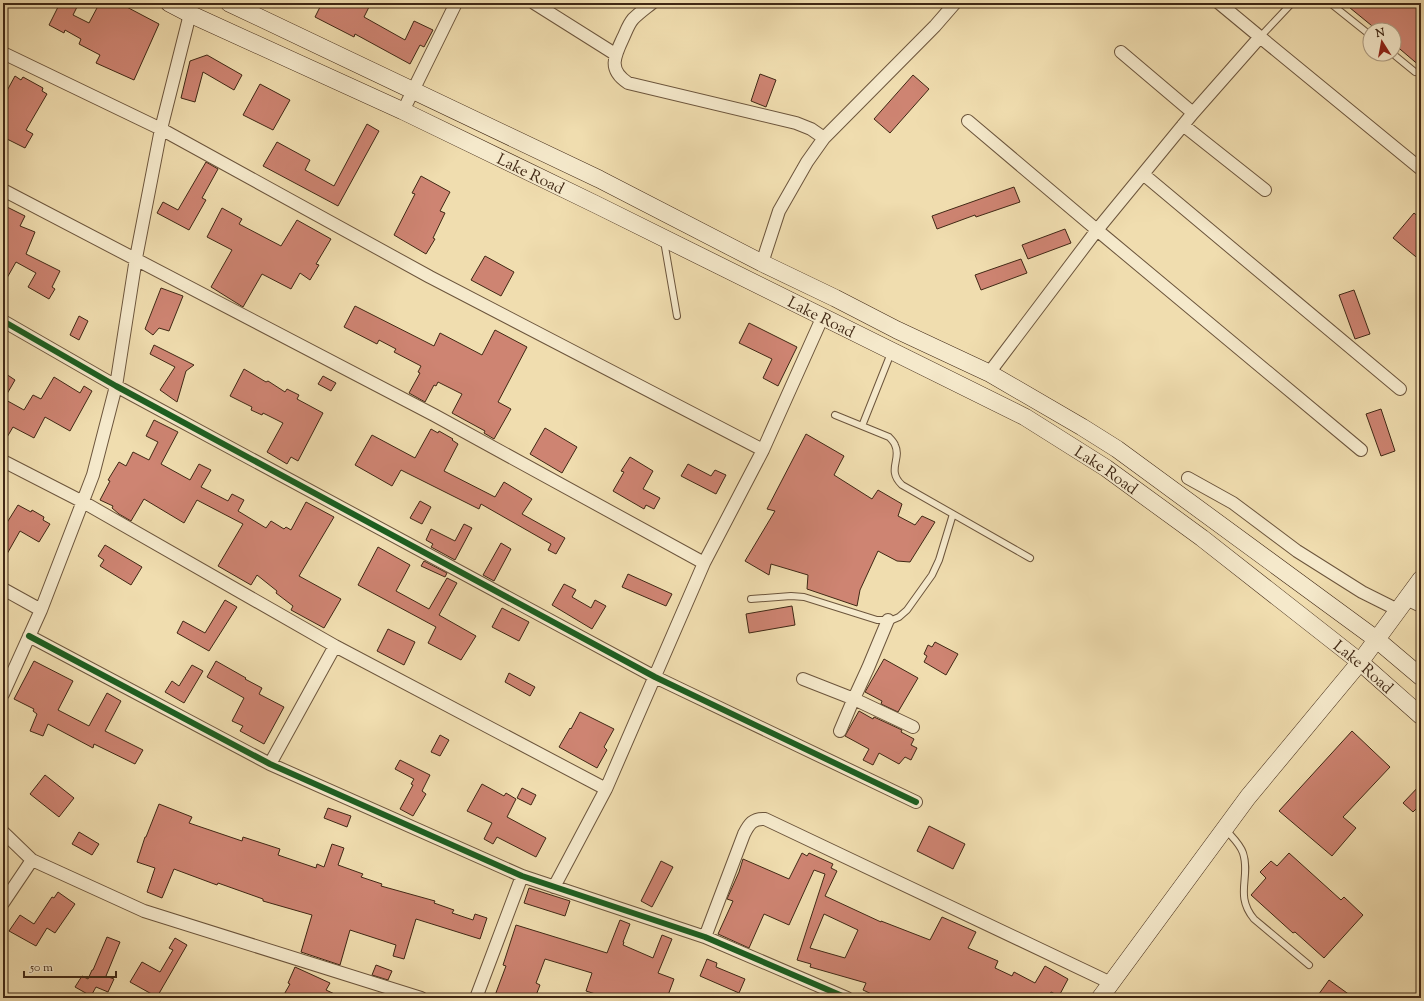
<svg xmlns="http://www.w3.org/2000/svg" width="1424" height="1001" font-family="'Sorts Mill Goudy',serif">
  <rect width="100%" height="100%" fill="#f0ddaf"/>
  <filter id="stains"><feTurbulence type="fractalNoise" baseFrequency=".005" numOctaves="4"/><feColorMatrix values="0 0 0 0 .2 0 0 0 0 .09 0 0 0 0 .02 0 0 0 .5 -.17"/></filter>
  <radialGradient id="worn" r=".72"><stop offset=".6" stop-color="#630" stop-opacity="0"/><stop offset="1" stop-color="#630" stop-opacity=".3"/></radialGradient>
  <path fill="#ce8472" stroke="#402815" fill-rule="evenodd" d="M60,3H79L73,15L89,23L98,6L100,7L102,3H110L119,7L121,4L159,24L134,80L96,63L100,55L79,44L81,39L65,30L64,33L49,25Z
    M322,3H371L364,17L405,40L414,21L433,30L424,47L420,45L410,64L355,34L354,37L315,17Z
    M1344,3H1421V67L1394,44V30H1377Z
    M207,55L242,75L234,90L203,72L195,102L181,98L190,61Z
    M760,74L776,80L766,107L751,101Z
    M913,75L929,89L890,133L874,119Z
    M15,76L21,80L23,77L43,88L42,91L47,94L26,130L33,134L25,148L3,137V98Z
    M260,84L290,100L273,130L243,115Z
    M367,124L379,131L338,206L263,166L277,142L310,160L305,170L334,186Z
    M206,162L218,169L202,198L206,200L189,230L157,213L163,202L178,210Z
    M421,176L450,192L440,211L445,213L433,238L435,239L426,254L394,235L415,194L412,193Z
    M1014,187L1020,202L976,217L975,215L937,229L932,216Z
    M3,205L25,216L20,226L35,232L26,254L60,271L52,287L55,289L49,299L28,287L36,273L16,262L3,285Z
    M222,208L242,219L239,224L281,246L297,220L331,239L316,264L319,265L310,280L300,273L291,289L262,274L243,307L211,287L232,250L207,237Z
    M1414,213L1421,219V261L1393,238Z
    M1065,229L1071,243L1028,259L1022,245Z
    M485,256L514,272L501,296L471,280Z
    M1021,259L1027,273L981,290L975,275Z
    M161,288L183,296L169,331L159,328L153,335L145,329Z
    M1354,290L1370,334L1355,339L1339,295Z
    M355,306L434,346L440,333L482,355L495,330L527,347L498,402L511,409L494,439L484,433L485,431L452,413L462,394L438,382L436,386L434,385L425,402L409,393L420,373L418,372L421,366L394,352L396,349L379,340L377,344L344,327Z
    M79,316L88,321L79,340L70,335Z
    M749,323L797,347L778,386L763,378L772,359L739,343Z
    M154,345L194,365L186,371L177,402L160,390L175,367L150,354Z
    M244,369L266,382L268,381L285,392L287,389L299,395L297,399L323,413L298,461L291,457L287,464L267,452L283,423L263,413L262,415L251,410L252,407L230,396Z
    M3,372L15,380L4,399L24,410L33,395L41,399L54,377L80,393L84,386L92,391L70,431L45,417L34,438L13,427L3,444Z
    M323,376L336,383L331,391L318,384Z
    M1381,409L1395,451L1381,456L1366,414Z
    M154,420L178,432L161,464L190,480L199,464L211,470L201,487L228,501L232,494L244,500L238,511L266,528L271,521L284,529L286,527L291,530L306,502L334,517L299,576L341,599L324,628L291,610L293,606L276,593L277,591L257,575L251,585L218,566L243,524L197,500L184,523L144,499L131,521L119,514L112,508L113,506L100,500L110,481L108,480L119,462L126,466L133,452L149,460L158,442L146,436Z
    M545,428L577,447L562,473L530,454Z
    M431,429L438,433L439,431L453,439L452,440L458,444L444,471L495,497L504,482L532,499L522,514L565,538L556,554L548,550L551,544L481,504L479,509L401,470L392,486L355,465L372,435L415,458Z
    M806,434L844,456L834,475L872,499L878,490L902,504L898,516L915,525L922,516L935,522L910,562L897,561L878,551L860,590L857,606L807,589L808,575L771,564L769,575L745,561L775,511L767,509Z
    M630,457L653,471L643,489L660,498L654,509L646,505L644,509L613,491L624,472L621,471Z
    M688,464L711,476L715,470L726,475L716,494L681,476Z
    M420,501L431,507L422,524L410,518Z
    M18,505L31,512L32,510L44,517L43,520L50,524L39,542L20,531L3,561V529Z
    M464,524L472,528L455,560L431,547L433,544L426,540L431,529L455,541Z
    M501,543L511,549L494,581L483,575Z
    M105,545L142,567L131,585L100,566L104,560L98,556Z
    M378,547L410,565L396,591L429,609L447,578L457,583L439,615L476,636L461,660L428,643L436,627L358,585Z
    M424,561L447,573L445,577L421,566Z
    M628,574L672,594L666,606L622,587Z
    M564,584L576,590L572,597L591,608L595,600L606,606L592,629L552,605Z
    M225,600L237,607L209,651L177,633L183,621L205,633Z
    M792,606L795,625L749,633L746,614Z
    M502,608L529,622L519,641L492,627Z
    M388,629L415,642L404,665L377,651Z
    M935,642L958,654L946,675L924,662L927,656L924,654L928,645L932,647Z
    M884,659L918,678L898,712L881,704L882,701L865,692Z
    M34,661L73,681L58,710L89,726L107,693L121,701L105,731L143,750L135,764L94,744L93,748L48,724L43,736L30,731L37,714L33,711L34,709L14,699Z
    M216,661L246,678L245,679L262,688L259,694L284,707L264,744L240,731L243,726L232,721L244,698L207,677Z
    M192,665L203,671L184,703L165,692L172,681L179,686Z
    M509,673L535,687L530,696L505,682Z
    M859,711L873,719L874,717L902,730L901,732L914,739L911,745L917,748L911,760L905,757L899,764L879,753L873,765L863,760L869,749L845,736Z
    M580,712L614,729L604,747L607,750L597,768L559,747L570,728L571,729Z
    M1352,731L1390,767L1343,817L1356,828L1332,856L1279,811Z
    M440,735L449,740L440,756L431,752Z
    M400,760L430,775L422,791L426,794L413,816L400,809L413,785L411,784L414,779L395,769Z
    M45,775L74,798L59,817L30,794Z
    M482,784L504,796L506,793L516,799L507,817L546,838L536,857L497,837L493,844L484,839L492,823L467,811Z
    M1421,784V804L1413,812L1403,803Z
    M522,788L536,795L531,805L517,798Z
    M159,804L192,817L189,823L242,841L243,837L280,849L278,855L316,868L317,864L324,867L332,844L344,848L338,865L363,874L361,877L382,884L381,886L435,901L434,903L454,910L452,913L473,920L475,914L487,918L480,939L416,919L404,959L393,956L396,945L350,930L340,965L301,952L312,915L263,901V899L218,883L217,885L174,869L162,898L147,892L155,868L137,862L145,837H146Z
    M328,808L351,816L347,827L324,818Z
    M929,826L965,844L953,869L917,851Z
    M79,832L99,844L92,855L72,844Z
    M802,853L807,856L809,853L833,864L831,868L837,871L825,896L881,922V921L930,940L942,917L976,932L968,948L998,961L995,968L1012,976L1014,972L1035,983L1045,966L1068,979L1059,996L1051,992L1048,998H880L863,990L866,983L810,967L811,964L797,960L825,874L814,870L789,925L764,914L749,948L718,934L733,901L727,899L739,872L743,859L789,879ZM824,914L858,930L845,958L810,948Z
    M1289,853L1341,900L1344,897L1363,915L1324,958L1295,932L1293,933L1251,895L1266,878L1260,872L1271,861L1277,866Z
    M661,861L673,867L652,907L641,901Z
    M529,888L570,901L565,916L524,903Z
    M58,892L75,904L55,933L47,928L36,946L9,931L20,915L34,924L52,897L54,898Z
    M620,920L630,924L623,942H624L623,945L653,958L662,935L672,939L658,973L674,979L667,998H608L586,991L592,973L545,959L536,983L540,985L535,998H494L506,966L503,965L516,925L607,953Z
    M107,937L120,942L106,976L114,979L108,992L96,987L91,996L75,987L82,976L88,979L92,970H93Z
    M175,938L187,945L157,997L130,982L142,962L160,972L173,950L169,948Z
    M707,959L717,963L716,967L745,979L739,993L700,976Z
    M376,965L392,971L388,980L372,975Z
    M295,967L330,983L326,990L343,998H282L290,984L288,983Z
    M1329,980L1354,998H1316Z"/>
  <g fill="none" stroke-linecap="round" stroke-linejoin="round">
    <defs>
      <path id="lane" d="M1330,3L1370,35
        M1260,37L1292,3
        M1393,54L1415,72
        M664,241L677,316
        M835,415L889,437C891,439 894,442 895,445C902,459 886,470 902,485L1030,558
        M862,426L891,353
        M751,599L791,596L804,597L877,620H892L899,617L907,610L932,575L939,560L953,514
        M1226,830C1232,837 1240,844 1243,853C1251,877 1234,895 1254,919L1309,965"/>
      <path id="street" d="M534,3L615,54
        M652,3C646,8 639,13 633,19C628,25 626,32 623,38C614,57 608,70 628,83L796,123L811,129L824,138
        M1219,3L1260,37L1193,113L1097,230L1361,450
        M1260,37L1421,169
        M1121,52L1193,113
        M3,53L161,129L430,277L763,450
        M403,111L456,3
        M968,121L1097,230L989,373
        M1183,125L1265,190
        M1143,174L1400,389
        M3,190L434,415L704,563
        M762,263L779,211L807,162L824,138L935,26L955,3
        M3,321L116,386L655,677L916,802
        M3,461L83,502L335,646L606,789
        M1188,478L1233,503L1297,551L1362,592L1398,610
        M3,589L41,610
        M1406,599L1421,606
        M29,636L270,764L522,876L705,937L847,998
        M803,679L854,699L913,727
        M3,694L41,610L93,475L116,386L136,258L161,129L190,14
        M840,731L851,705L868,668L888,620
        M270,764L335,646
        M3,832L32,860L144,911L421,998
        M554,887L606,789L704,563L763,450L823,316
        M3,903L32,860
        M705,937L744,834C749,824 753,818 765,819L1111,983
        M476,998L522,876"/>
      <g id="secondary">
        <path id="s1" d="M169,3L190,14L403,111L595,204L1025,417L1106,468L1202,538L1360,662L1421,716"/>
        <path d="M229,3L599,179L762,263L835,298L897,330L989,373L1082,427L1117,449L1376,639L1421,677"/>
        <path d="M1100,998L1248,797L1360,662L1421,579"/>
      </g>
    </defs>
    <use href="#lane" stroke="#6c553c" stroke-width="8"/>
    <use href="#street" stroke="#6c553c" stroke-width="14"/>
    <use href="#secondary" stroke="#402815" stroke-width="18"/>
    <use href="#lane" stroke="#f5e9cb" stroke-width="6"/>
    <use href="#street" stroke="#f5e9cb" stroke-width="12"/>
    <use href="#secondary" stroke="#f5e9cb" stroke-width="17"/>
    <defs>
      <path id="cycleway" d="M3,321L116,386L655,677L916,802
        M29,636L270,764L522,876L705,937L847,998"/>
    </defs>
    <use href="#cycleway" stroke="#f5e9cb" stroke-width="8"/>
    <use href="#cycleway" stroke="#1b5e20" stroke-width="6"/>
  </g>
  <g text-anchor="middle" stroke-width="4" stroke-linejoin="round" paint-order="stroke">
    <g font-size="16" fill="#402815" stroke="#f5e9cb">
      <text dy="6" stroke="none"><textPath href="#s1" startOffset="400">Lake Road</textPath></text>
      <text dy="6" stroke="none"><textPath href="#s1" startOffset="724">Lake Road</textPath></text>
      <text dy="6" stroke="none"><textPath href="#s1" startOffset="1048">Lake Road</textPath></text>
      <text dy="6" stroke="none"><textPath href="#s1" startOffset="1372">Lake Road</textPath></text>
    </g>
  </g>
  <rect width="1424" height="1001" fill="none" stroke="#f0ddaf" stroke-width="16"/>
  <rect x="4" y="4" width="1416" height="993" fill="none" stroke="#402815" stroke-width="2"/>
  <rect x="8" y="8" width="1408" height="985" fill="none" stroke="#402815"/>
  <g transform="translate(1382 42) rotate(349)"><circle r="19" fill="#f5e9cb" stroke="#ad9c82"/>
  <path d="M0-3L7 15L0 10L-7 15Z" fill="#8f2418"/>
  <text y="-6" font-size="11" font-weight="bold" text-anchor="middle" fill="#402815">N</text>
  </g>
  <path d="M24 971v6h92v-6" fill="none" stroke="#402815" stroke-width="2"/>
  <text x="30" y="971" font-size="12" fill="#402815" stroke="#f5e9cb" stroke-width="3" paint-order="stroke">50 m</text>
  <rect width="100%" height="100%" filter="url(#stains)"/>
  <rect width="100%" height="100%" fill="url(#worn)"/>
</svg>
